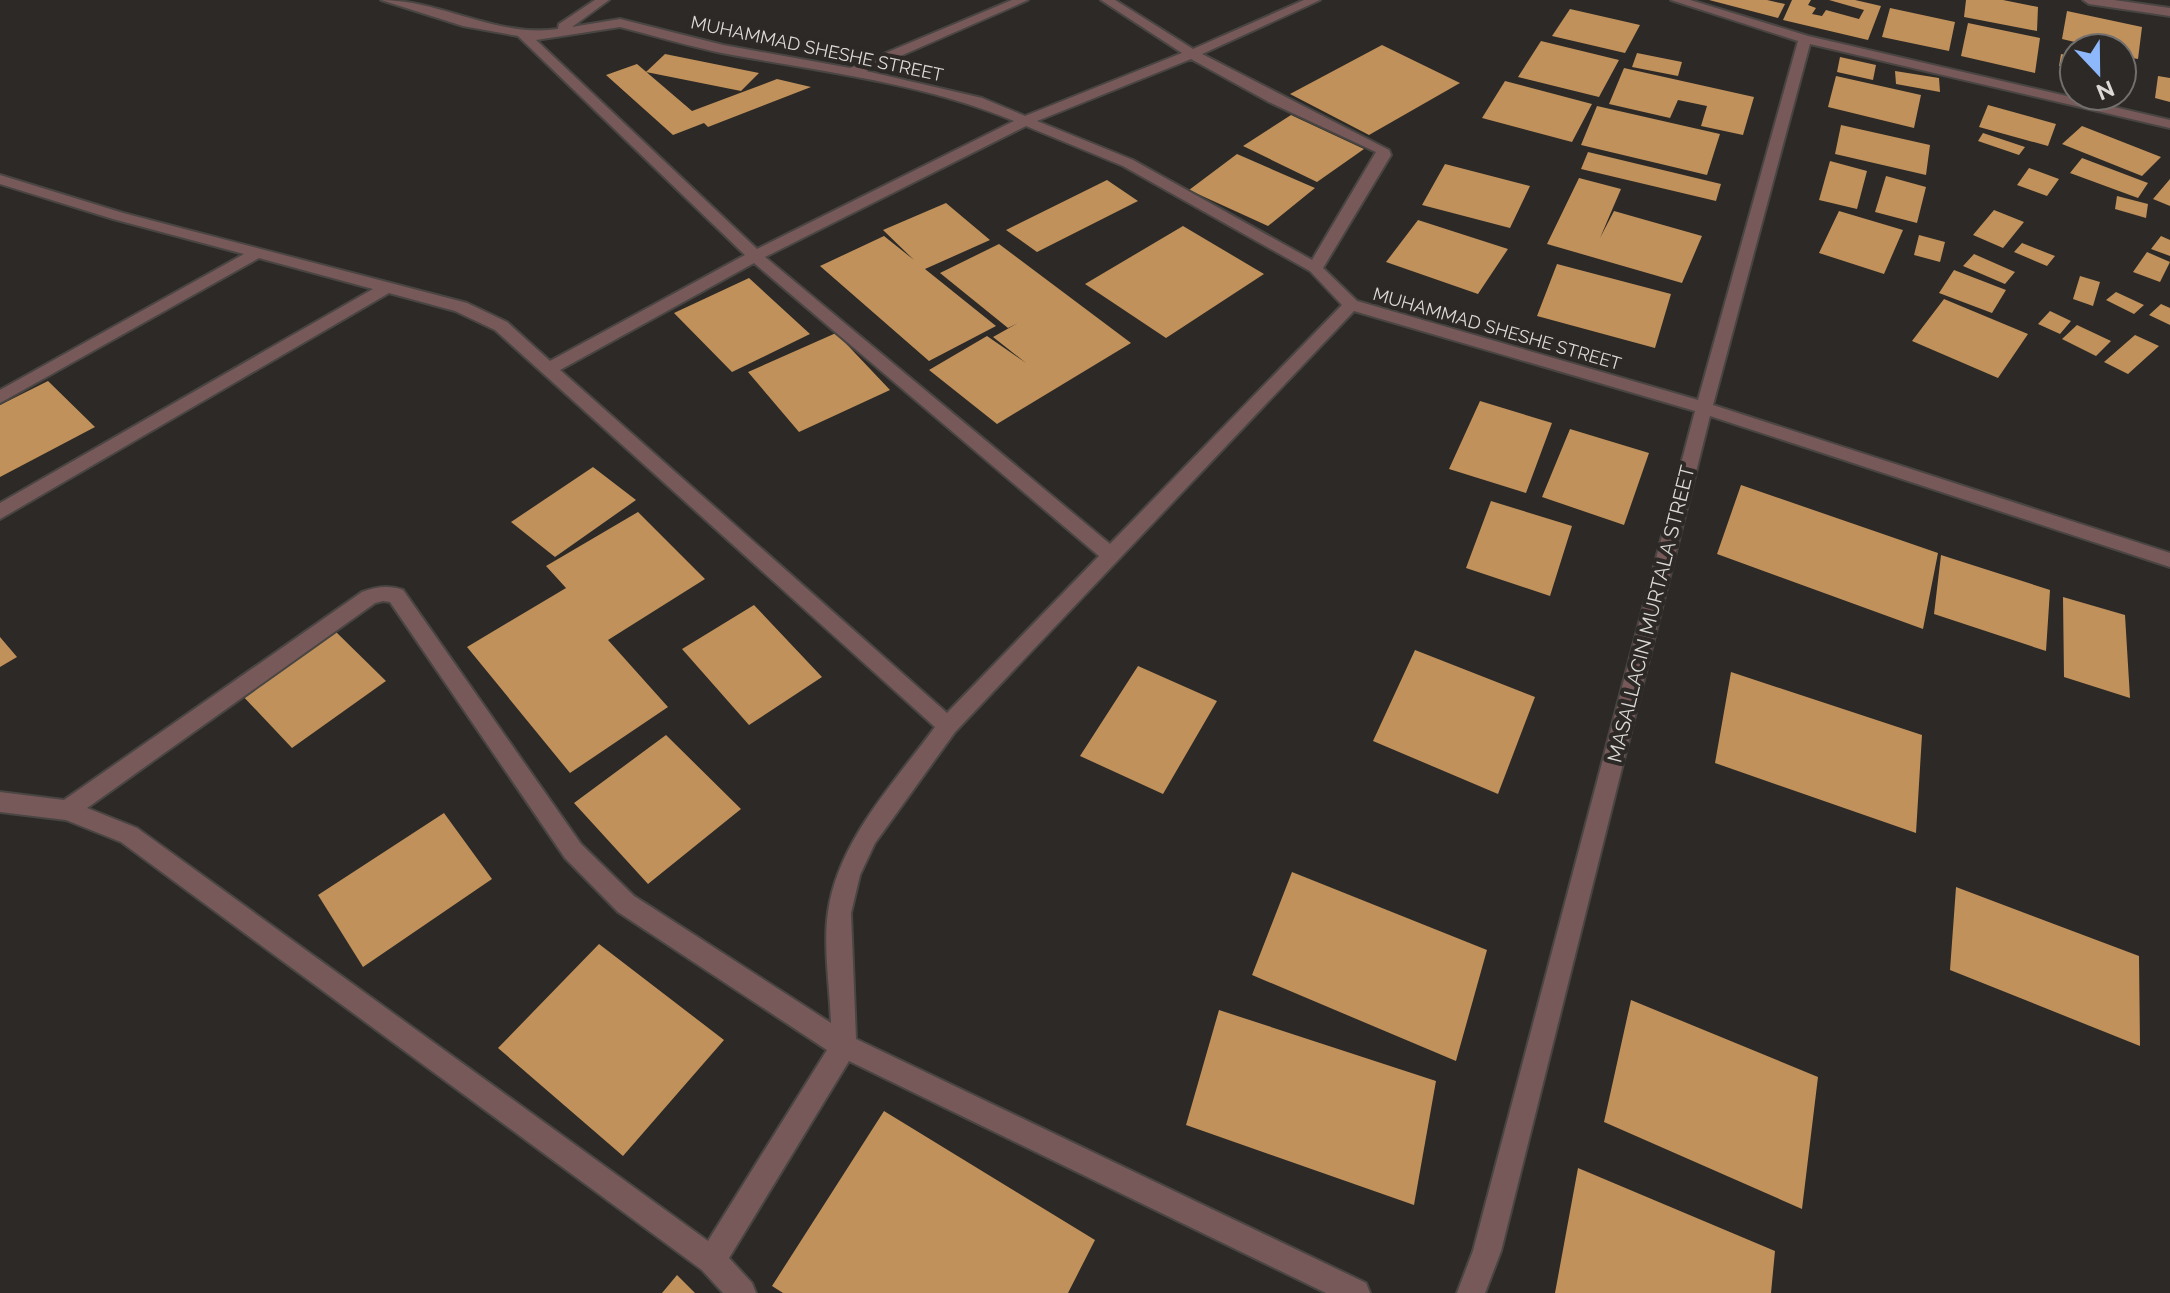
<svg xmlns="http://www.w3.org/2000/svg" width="2170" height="1293" font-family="Raleway,sans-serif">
  <rect width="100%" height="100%" fill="#2c2926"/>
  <path fill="#c0915a" d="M1709,0H1767L1785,4L1778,18Z
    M1792,0H1811L1808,5L1816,8L1812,14L1822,16L1826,10L1859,19L1864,10L1829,0H1855L1881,6L1868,40L1783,20Z
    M1966,0H2003L2038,7L2037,31L1964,17Z
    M1890,8L1955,22L1949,51L1882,37Z
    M1570,9L1640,25L1625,53L1552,36Z
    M2067,11L2142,27L2138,59L2122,56V48H2078L2079,43L2062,39Z
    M1968,23L2040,38L2035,73L1961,56Z
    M1541,41L1619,60L1599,97L1518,77Z
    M1382,45L1460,83L1369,135L1290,94Z
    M1637,53L1682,62L1678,76L1632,67Z
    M665,54L759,73L741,91L646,72Z
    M2061,54L2074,57V69L2059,66Z
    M1840,57L1876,65L1873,80L1837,72Z
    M637,64L692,111L777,79L811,87L708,127L704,123L673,135L606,75Z
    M1624,68L1754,97L1743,135L1701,126L1707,106L1678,100L1670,118L1609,104Z
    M1895,71L1939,78L1940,92L1896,84Z
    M1836,76L1921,95L1914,128L1828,107Z
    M2158,76L2170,78V102L2155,98Z
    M1505,81L1592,104L1572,142L1482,118Z
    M1988,105L2056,124L2048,146L1979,127Z
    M1597,106L1720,134L1707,175L1581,145Z
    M1291,115L1364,149L1317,182L1243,146Z
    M1841,125L1930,145L1926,175L1835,154Z
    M2082,126L2161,157L2142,176L2062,144Z
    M1983,133L2025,147L2019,155L1978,141Z
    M1588,152L1721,184L1716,201L1581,169Z
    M1237,154L1315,188L1268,226L1189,190Z
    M2082,158L2148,183L2138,198L2070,173Z
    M1830,161L1867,171L1857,209L1819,200Z
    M1445,164L1530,186L1510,228L1422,205Z
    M2029,168L2059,179L2047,196L2017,185Z
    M1886,176L1926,187L1917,223L1875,212Z
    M1579,178L1621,189L1600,238L1614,211L1702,236L1682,283L1547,244Z
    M2170,179V206L2153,199Z
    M1107,180L1138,201L1037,252L1006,230Z
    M2117,196L2148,204L2146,218L2115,209Z
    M946,203L990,240L925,269L996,326L929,361L820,266L884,236L914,260L883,230Z
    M1994,210L2024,222L2003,248L1973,235Z
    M1839,211L1903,230L1884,274L1819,253Z
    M1418,220L1508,249L1478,294L1386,262Z
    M1183,226L1264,274L1166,338L1085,284Z
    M1919,235L1945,242L1940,262L1914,255Z
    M2161,236L2170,240V256L2151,249Z
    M2022,243L2055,256L2047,266L2014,252Z
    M999,244L1131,343L997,424L929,370L987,336L1026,363L993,337L1018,323L1008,328L940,273Z
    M2147,252L2170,262L2160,282L2133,272Z
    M1974,254L2015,272L2005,284L1963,266Z
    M1557,264L1671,294L1655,348L1537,316Z
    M1954,270L2006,290L1992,313L1939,293Z
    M2080,276L2100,282L2093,306L2073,299Z
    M749,278L810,334L732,372L674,313Z
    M2116,292L2144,305L2134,314L2106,300Z
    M1944,299L2028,334L1998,378L1912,341Z
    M2161,304L2170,308V325L2149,315Z
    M2050,311L2071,321L2060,334L2038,324Z
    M2077,325L2111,341L2096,356L2062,339Z
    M836,333L890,390L799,432L748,372Z
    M2135,335L2159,346L2128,374L2104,362Z
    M48,381L95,427L0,477V405Z
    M1480,401L1552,423L1526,493L1449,469Z
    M1570,429L1649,453L1624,525L1542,497Z
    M593,467L636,500L555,557L511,522Z
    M1741,485L1938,553L1923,629L1717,554Z
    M1491,501L1572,526L1550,596L1466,568Z
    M638,512L705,579L608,640L668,707L570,773L467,647L566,588L546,566Z
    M1941,555L2050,590L2046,651L1934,614Z
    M2063,597L2125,615L2130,698L2064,677Z
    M754,605L822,677L749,725L682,649Z
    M334,630L386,681L292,748L239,692Z
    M0,637L17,657L0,667Z
    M1415,650L1535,697L1498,794L1373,741Z
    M1138,666L1217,701L1163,794L1080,756Z
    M1731,672L1922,735L1916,833L1715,763Z
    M666,735L741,809L648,884L574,803Z
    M444,813L492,879L363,967L318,895Z
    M1292,872L1487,950L1456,1061L1252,975Z
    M1956,887L2139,956L2140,1046L1950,970Z
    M599,944L724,1040L623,1156L498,1048Z
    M1631,1000L1818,1077L1802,1209L1604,1122Z
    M1219,1010L1436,1081L1414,1205L1186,1125Z
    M884,1111L1095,1240L1068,1293H783L772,1286Z
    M1578,1168L1775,1251L1771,1293H1555Z
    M677,1275L695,1293H662Z"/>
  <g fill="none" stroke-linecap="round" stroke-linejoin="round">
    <defs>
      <path id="minor" d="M381,0C441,0 497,38 558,29L559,24L595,0H609L572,27L620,19L723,45L850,68L1012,0H1028L866,71L982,98L1025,116L1182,53L1101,0H1115L1193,49L1304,0H1320L1202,54L1389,150L1391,155L1323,268L1357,301L1698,400L1798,41L1671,0H1690L1808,36L2170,120V128L1810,44L1713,405L2170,553V567L1710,416L1501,1251L1485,1293H1457L1473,1251L1695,411L1354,311L955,732L875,843L860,875L851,913L856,1039L1366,1283L1370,1293H1326L849,1061L729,1258L752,1283L756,1293H723L702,1270L121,842L66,820L0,812V792L64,800L362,592C377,587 388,585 403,590L581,844L634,896L831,1023C830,989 823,945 828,912C838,841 894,783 935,727L495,330L455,311L389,293L0,519V503L373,289L259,258L0,403V390L244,254L113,219L0,184V175L123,213L467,303L507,322L550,361L745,255L518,36L463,26ZM620,27C656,36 691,47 727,54C824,72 923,83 1014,121L757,249L536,40ZM1191,59L1269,102L1376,152L1312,260L1133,160L1037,121ZM1026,126L1123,166L1310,271L1342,305L1110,544L765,257ZM754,263L1099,556L947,713L560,370ZM383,601L390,602L565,858L618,912L827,1050L708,1241L137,828L87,808L375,603Z
        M2083,0H2114L2170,8V16L2089,4Z"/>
    </defs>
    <use href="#minor" stroke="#484542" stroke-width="4"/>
    <use href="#minor" fill="#785959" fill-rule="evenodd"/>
  </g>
  <g text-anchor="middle" stroke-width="8" stroke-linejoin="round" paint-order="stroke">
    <g font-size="18" fill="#dcd9d7" stroke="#2c2926">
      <text transform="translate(817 49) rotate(12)" y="6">MUHAMMAD SHESHE STREET</text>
      <text transform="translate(1497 329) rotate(16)" y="6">MUHAMMAD SHESHE STREET</text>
    </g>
    <g font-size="20" fill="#dcd9d7" stroke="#2c2926">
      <text transform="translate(1651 614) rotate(-76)" y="7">MASALLACIN MURTALA STREET</text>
    </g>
  </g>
  <g transform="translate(2098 72) rotate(158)"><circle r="38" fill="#2c2926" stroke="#726f6d" stroke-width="2"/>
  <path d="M0-6L14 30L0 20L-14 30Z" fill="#8db9fc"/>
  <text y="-12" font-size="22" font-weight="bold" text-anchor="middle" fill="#dcd9d7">N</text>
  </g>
</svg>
